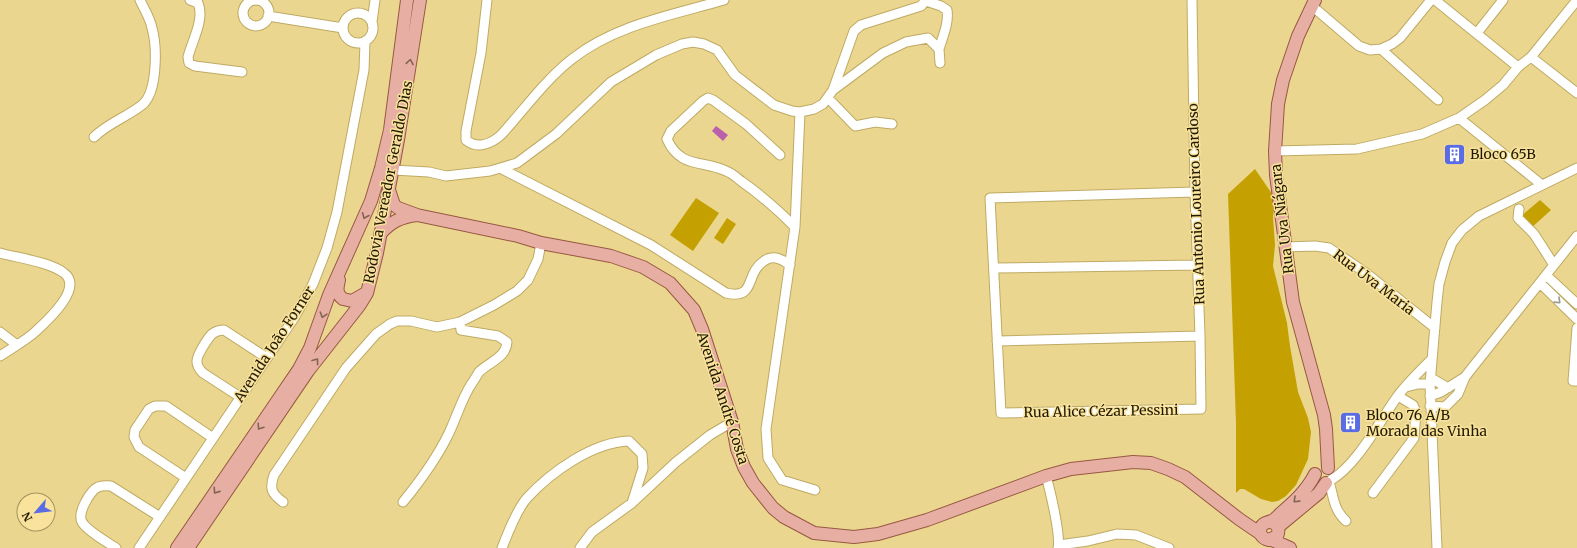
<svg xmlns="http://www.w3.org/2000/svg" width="1577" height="548" font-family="Merriweather,serif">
  <rect width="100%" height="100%" fill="#ebd68f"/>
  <path fill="#c4a000" d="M1255,169L1275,198L1273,217L1275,245L1273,266L1287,323L1290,346L1298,392L1308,418L1311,432L1308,459L1296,485L1286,496L1278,501L1272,502L1261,499L1244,489H1240L1236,493V423L1228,194Z
    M696,198L719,213L693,251L670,235Z
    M1540,200L1551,210L1530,229L1520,217Z
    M727,218L736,224L723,244L714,238Z"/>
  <path fill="#b961ac" d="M716,126L728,135L723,141L712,131Z"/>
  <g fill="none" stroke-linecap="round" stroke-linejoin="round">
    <defs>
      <path id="minor" d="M190,0L198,3C205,19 192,41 188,57L189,63L195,66L242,72
        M487,0L481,53L466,131V140C478,150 492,143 501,135C524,110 545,80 572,59C615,25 672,15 724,0
        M1192,0L1195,192L1200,336L1201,409L1001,413L990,198L1195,192
        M1435,0L1518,67
        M243 13a13 13 0 1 1 26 0a13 13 0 1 1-26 0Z
        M926,1L941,6L947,10C949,23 943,36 939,49
        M1312,6L1359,46L1370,50L1381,49L1392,44L1400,38L1431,0
        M343 28a15 15 0 1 1 30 0a15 15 0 1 1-30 0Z
        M268,16L343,28
        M372,22L375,0
        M1477,33L1503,0
        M1381,49L1438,100
        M1531,57L1577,93
        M833,90L883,53L906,42L928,38L939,49L940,63
        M828,98L855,126L875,122L892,124
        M800,112L795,227L766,429L768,458L782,480L815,490
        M1459,118L1542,185
        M94,137C108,123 127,117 142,105C158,92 157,46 152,28C150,18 144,9 140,0
        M1275,151L1357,149L1422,134L1459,118L1485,100L1503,85L1518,67L1531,57L1577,0
        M780,155L746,124L713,100L708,98L703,101L671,131L667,139C680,169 704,160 726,171C732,173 737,178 741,181C761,195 778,210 795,227
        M500,168L651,245L726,293C757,300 744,274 764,261C768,258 771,257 776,258C781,259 786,262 790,265
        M393,170L429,172L446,176L490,171L517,163L556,134L611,82L656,55L682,44L693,42L704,44L717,50L735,75L774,105L792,111L800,112L814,109L823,104L833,90L854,31L861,25L921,6L926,0
        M1519,209L1518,218L1534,234L1554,265
        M1285,247L1315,246L1329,248L1366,273L1435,328
        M0,253C18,258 50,262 64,273C84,288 47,321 35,332C25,341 12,348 0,356
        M994,268L1197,265
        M1546,275L1577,304
        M1540,283L1577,319
        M1577,328L1573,381H1577
        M0,332L17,345
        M997,341L1200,336
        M1431,378L1448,388
        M1406,387L1418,384H1430
        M1430,396L1441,392L1465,377
        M240,397L203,373C200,370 197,366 197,362C196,356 208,338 212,334C216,331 219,330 224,330L267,358
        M1430,406L1445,407L1458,394L1465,377L1472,368L1577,236
        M1046,476C1050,490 1061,536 1058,548
        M186,478L139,447L134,437L135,430L149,409L155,406H166L213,438
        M1331,480C1357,465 1379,422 1397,397C1407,383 1420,371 1432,359
        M1329,482C1334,497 1333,509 1346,521
        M1373,493L1414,438L1416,412L1413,405L1398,396
        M283,502C272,494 269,489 274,475L346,368L376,334L390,324L397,321H411L437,327L460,322L494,305L517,291L528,280L538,259L541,243
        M403,502C421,480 437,458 449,433C457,416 462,398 472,383C475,379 477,375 479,372C489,362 506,358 507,342L498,336L461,330L460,322
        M1059,545L1088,541L1117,534L1136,535L1169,548
        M116,548C107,542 87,531 82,522C77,513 90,491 98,487C103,485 106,486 111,486L160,517
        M139,548L294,318L313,284L327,248L337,212L364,70L365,42
        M502,548C507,535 518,508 527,498C551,472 593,442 629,441L642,454L643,468L632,503
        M580,548L592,532L632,503L676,462L710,435L732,422
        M1437,548L1430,384L1437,302L1439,284L1445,262L1452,243L1462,230L1479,216L1577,168"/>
      <path id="major" d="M1315,0L1298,36L1283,80L1278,104L1275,151L1276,175L1293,302L1324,415L1326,429L1328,468
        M389,190L394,205L398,208L417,215L518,236L541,243L611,256L643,267L670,283L694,310L702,329L732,422L737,449L744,467L753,483L773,508L784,517L814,533L854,537L878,534L927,520L1046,476L1071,469L1133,462L1151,463L1168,469L1185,477L1239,519L1261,534
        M380,234C391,222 400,217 417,215
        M339,280C337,288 336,294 343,299L352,301L366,293
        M1271,522C1278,524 1280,530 1277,536L1269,540C1263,539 1258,534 1261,527C1264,522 1267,523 1271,521C1275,520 1278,516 1281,513C1295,501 1307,490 1315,474
        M1278,527L1319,493L1326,483
        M1272,540L1290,548
        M177,548L282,394L299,369L310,348L329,295L371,201L381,168L390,130L407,0
        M188,548L308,371L359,306L367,293L377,253L398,140L420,0"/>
    </defs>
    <use href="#minor" stroke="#bfaa64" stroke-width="11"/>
    <use href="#major" stroke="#975842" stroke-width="14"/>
    <use href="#minor" stroke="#fff" stroke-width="9"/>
    <use href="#major" stroke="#e7afa3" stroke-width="12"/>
  </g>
  <defs><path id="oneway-chevron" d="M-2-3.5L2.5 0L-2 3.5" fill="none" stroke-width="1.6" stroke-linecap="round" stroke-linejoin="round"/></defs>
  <g stroke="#846452">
    <use href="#oneway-chevron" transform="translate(410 62) rotate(-81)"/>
    <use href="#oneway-chevron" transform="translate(365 216) rotate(113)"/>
    <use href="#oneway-chevron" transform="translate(323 315) rotate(107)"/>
    <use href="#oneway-chevron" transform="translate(316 361) rotate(-53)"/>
    <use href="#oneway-chevron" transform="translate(260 427) rotate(124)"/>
    <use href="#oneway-chevron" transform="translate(216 491) rotate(125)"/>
    <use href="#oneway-chevron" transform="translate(1296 500) rotate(136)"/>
  </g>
  <use stroke="#9b988c" href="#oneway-chevron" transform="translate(1558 301) rotate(44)"/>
  <defs>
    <symbol id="building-square" viewBox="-11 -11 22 22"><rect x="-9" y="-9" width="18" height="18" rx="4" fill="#5a6ce3" stroke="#f9e39c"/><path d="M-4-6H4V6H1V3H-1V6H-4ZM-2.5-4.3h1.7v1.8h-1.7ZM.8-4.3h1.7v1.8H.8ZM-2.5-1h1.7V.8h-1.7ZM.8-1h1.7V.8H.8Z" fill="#fff"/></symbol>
  </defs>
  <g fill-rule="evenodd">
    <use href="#building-square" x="1442" y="142" width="25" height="25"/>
    <use href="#building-square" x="1338" y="410" width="25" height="25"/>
  </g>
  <g text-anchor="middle" stroke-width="3" stroke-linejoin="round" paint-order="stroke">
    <g font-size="14" fill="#211900" stroke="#f9e39c" text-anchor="start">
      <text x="1470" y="159">Bloco 65B</text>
      <text x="1366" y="420">Bloco 76 A/B<tspan x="1366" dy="16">Morada das Vinha</tspan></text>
    </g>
    <g font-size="14" fill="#211900" stroke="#f9e39c">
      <text transform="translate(388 182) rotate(-79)" y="5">Rodovia Vereador Geraldo Dias</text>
      <text transform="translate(1196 204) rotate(-92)" y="5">Rua Antonio Loureiro Cardoso</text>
      <text transform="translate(1282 219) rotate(-97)" y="5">Rua Uva Niágara</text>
      <text transform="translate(1374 282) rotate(37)" y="5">Rua Uva Maria</text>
      <text transform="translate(274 344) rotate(-57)" y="5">Avenida João Forner</text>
      <text transform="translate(723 398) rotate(72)" y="5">Avenida André Costa</text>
      <text transform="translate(1101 411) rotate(-1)" y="5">Rua Alice Cézar Pessini</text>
    </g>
  </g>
  <g transform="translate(36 512) rotate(242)"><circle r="19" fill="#f9e39c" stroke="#a3925e"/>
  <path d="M0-3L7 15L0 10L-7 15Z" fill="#5a6ce3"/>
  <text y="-6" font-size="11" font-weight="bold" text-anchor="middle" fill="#211900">N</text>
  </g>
</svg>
